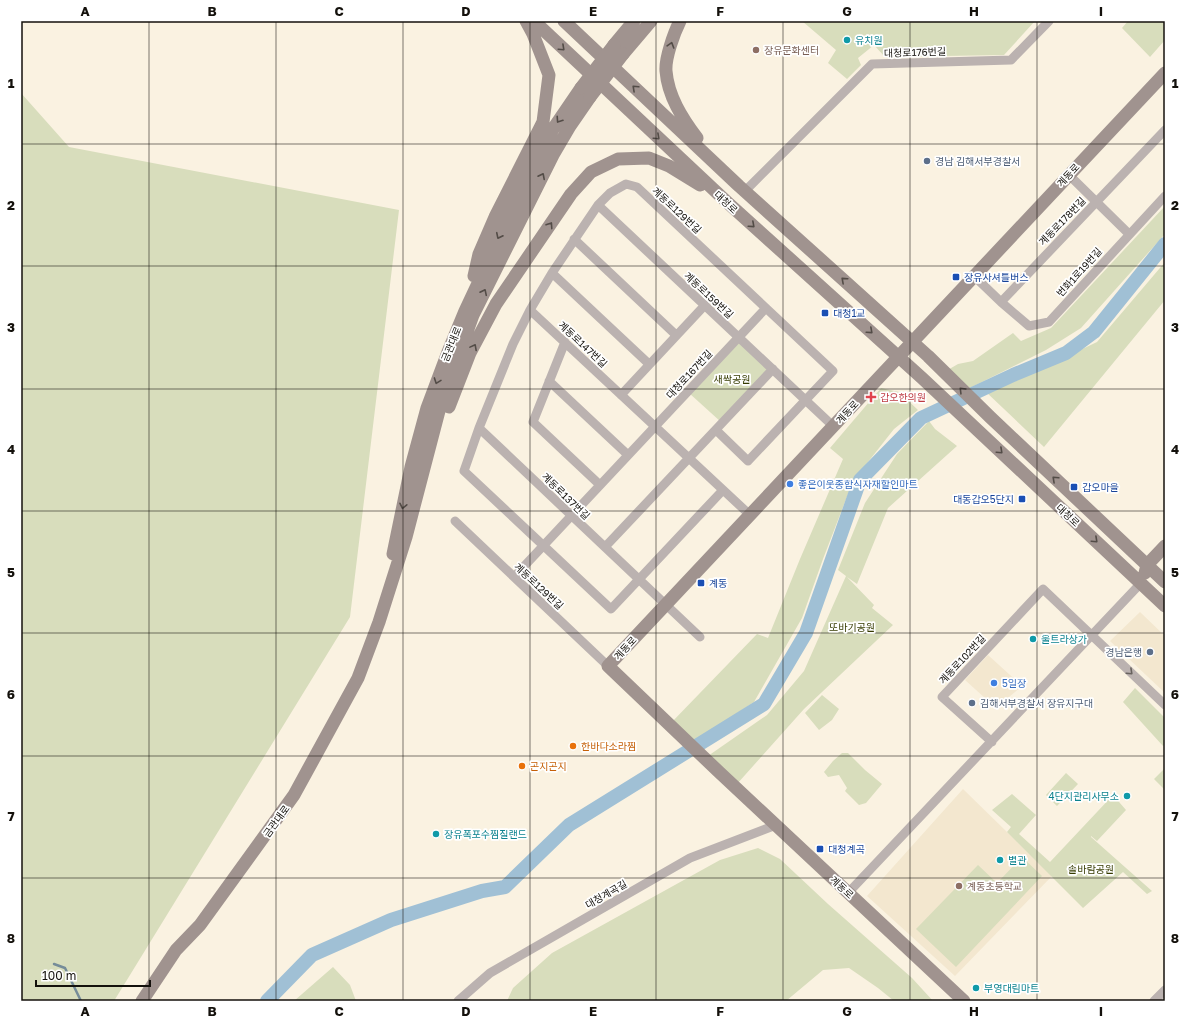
<svg xmlns="http://www.w3.org/2000/svg" width="1186" height="1022" font-family="'Golos Text','Noto Sans KR',sans-serif">
  <rect width="100%" height="100%" fill="#faf2e1"/>
  <path fill="#f3e7cf" d="M1140,612L1165,636V693L1110,641Z
    M988,655L1022,686L996,708L965,680Z
    M963,789L1052,876L955,976L867,896Z"/>
  <path fill="#d8ddbc" d="M802,21H1035L1004,55L885,57L874,45L858,58L861,65L847,79L828,63L836,50Z
    M1128,21H1165V40L1150,57L1122,28Z
    M21,93L69,147L399,210L350,617L114,1001H21Z
    M1165,206V234L1081,328L1046,350L966,390L946,371L958,364L973,361L1013,333L1021,341L1051,328Z
    M1165,262V300L1044,447L985,391L1030,374L1097,342Z
    M739,340L771,369L721,422L689,393Z
    M881,388L899,392L918,410L894,429L853,481L823,559L802,618L754,702L694,742L670,724L757,634L768,638L800,559L843,459L830,448Z
    M929,421L935,429L957,446L888,508L857,584L847,577L874,605L872,608L893,625L804,709L737,784L708,756L767,715L804,671L846,576L838,570L865,503L897,454Z
    M1135,688L1165,718V744L1163,746L1123,702Z
    M822,695L839,709L832,720L819,730L805,713Z
    M842,753H848L865,770L882,784L866,803L859,805L845,791L847,788L839,775L828,777L824,772L833,761Z
    M1165,768V790L1154,779Z
    M1066,773L1078,784L1057,806L1046,795Z
    M1012,794L1036,815L1019,834L1050,862L1113,795L1126,810L1097,841L1091,836V837L1152,891L1147,894L1123,872L1083,908L1007,832L1011,827L992,810Z
    M758,848L780,859L828,904L912,978L933,1001H894L878,988L849,968L823,970L786,1001H507L513,988L552,953L720,860Z
    M1022,857L1042,876L956,967L916,929L978,865L997,883Z
    M333,967L350,985L356,1001H294Z"/>
  <g fill="none" stroke-linecap="round" stroke-linejoin="round">
    <path stroke="#768c99" stroke-width="2.5" d="M54,964L65,968L81,1001"/>
    <path stroke="#a0c0d5" stroke-width="14" d="M267,1001L312,955L391,920L482,891L505,887L569,825L764,704L806,633L860,480L921,418L1013,375L1066,353L1094,332L1165,244"/>
    <path stroke="#bbb2b0" stroke-width="9" d="M1069,175L1129,234
      M745,191L872,64L1011,60L1049,21
      M598,205L833,426
      M574,239L676,335
      M552,273L649,364
      M974,276L1001,302L1029,326L1049,322L1165,196
      M1001,302L1165,130
      M530,310L750,515
      M565,342L533,422L600,485
      M549,381L628,455
      M621,395L705,305
      M479,428L700,637
      M716,430L748,461L833,371L637,187L626,184L610,193L598,205L552,273L530,310L513,344L479,428L464,471L611,609L723,490
      M455,521L608,666
      M605,547L773,369
      M514,577L766,308
      M992,742L942,697L1043,589L1165,705
      M848,893L1141,583
      M458,1001L490,973L690,858L776,825
      M1154,1001L1165,990"/>
    <path stroke="#a0938f" stroke-width="13" d="M534,21L728,203L922,378L1165,606
      M564,21L739,186L928,356L990,417L1165,582
      M680,21C674,33 665,58 666,71C668,96 682,118 697,138
      M614,45L634,21
      M623,54L651,21
      M474,276L479,254L495,217L543,122L549,75L533,34L526,21
      M449,407L470,353L496,304L571,194L591,172L618,159L649,158L669,166L700,185
      M393,554L411,467L427,408L448,352L465,311L526,181L553,129L581,88
      M1145,573L1147,565L1165,546
      M142,1001L176,950L200,925L294,795L358,678L379,622L406,537L440,407L473,315L553,155L570,126L590,97
      M964,1001L719,772L608,666L1165,73"/>
    <path stroke="#a0938f" stroke-width="13" d="M581,88L614,45
      M590,97L623,54"/>
  </g>
  <defs><path id="oneway-chevron" d="M-2-3.5L2.5 0L-2 3.5" fill="none" stroke-width="1.6" stroke-linecap="round" stroke-linejoin="round"/></defs>
  <g stroke="#534c47">
    <use href="#oneway-chevron" transform="translate(671 45) rotate(-73)"/>
    <use href="#oneway-chevron" transform="translate(562 48) rotate(43)"/>
    <use href="#oneway-chevron" transform="translate(635 88) rotate(-137)"/>
    <use href="#oneway-chevron" transform="translate(559 120) rotate(124)"/>
    <use href="#oneway-chevron" transform="translate(657 137) rotate(43)"/>
    <use href="#oneway-chevron" transform="translate(542 176) rotate(-63)"/>
    <use href="#oneway-chevron" transform="translate(550 225) rotate(-56)"/>
    <use href="#oneway-chevron" transform="translate(752 225) rotate(42)"/>
    <use href="#oneway-chevron" transform="translate(499 236) rotate(116)"/>
    <use href="#oneway-chevron" transform="translate(844 280) rotate(-138)"/>
    <use href="#oneway-chevron" transform="translate(484 292) rotate(-64)"/>
    <use href="#oneway-chevron" transform="translate(870 331) rotate(42)"/>
    <use href="#oneway-chevron" transform="translate(474 347) rotate(-62)"/>
    <use href="#oneway-chevron" transform="translate(437 381) rotate(110)"/>
    <use href="#oneway-chevron" transform="translate(962 390) rotate(-135)"/>
    <use href="#oneway-chevron" transform="translate(1000 451) rotate(43)"/>
    <use href="#oneway-chevron" transform="translate(1055 479) rotate(-137)"/>
    <use href="#oneway-chevron" transform="translate(403 506) rotate(102)"/>
    <use href="#oneway-chevron" transform="translate(1095 540) rotate(43)"/>
  </g>
  <use stroke="#68625e" href="#oneway-chevron" transform="translate(1130 672) rotate(43)"/>
  <path fill="none" stroke="#14110c" stroke-width="1" stroke-opacity="0.55" d="M149,21V1001M276,21V1001M403,21V1001M530,21V1001M656,21V1001M783,21V1001M910,21V1001M1037,21V1001M21,144H1165M21,266H1165M21,389H1165M21,511H1165M21,633H1165M21,756H1165M21,878H1165"/>
  <g fill="#0f9aa8" stroke="#fff" stroke-width="1.5">
    <circle cx="847" cy="40" r="4"/>
    <circle cx="1033" cy="639" r="4"/>
    <circle cx="1127" cy="796" r="4"/>
    <circle cx="436" cy="834" r="4"/>
    <circle cx="1000" cy="860" r="4"/>
    <circle cx="976" cy="988" r="4"/>
  </g>
  <g fill="#8d6e63" stroke="#fff" stroke-width="1.5">
    <circle cx="756" cy="50" r="4"/>
    <circle cx="959" cy="886" r="4"/>
  </g>
  <g fill="#5c6f8a" stroke="#fff" stroke-width="1.5">
    <circle cx="927" cy="161" r="4"/>
    <circle cx="1150" cy="652" r="4"/>
    <circle cx="972" cy="703" r="4"/>
  </g>
  <g fill="#1a4fb4" stroke="#fff" stroke-width="1.5">
    <rect x="952" y="273" width="8" height="8" rx="2"/>
    <rect x="821" y="309" width="8" height="8" rx="2"/>
    <rect x="1070" y="483" width="8" height="8" rx="2"/>
    <rect x="1018" y="495" width="8" height="8" rx="2"/>
    <rect x="697" y="579" width="8" height="8" rx="2"/>
    <rect x="816" y="845" width="8" height="8" rx="2"/>
  </g>
  <path fill="#e0444e" stroke="#fff" stroke-width="1.5" d="M869 391h4v4h4v4h-4v4h-4v-4h-4v-4h4z"/>
  <g fill="#3f7fe0" stroke="#fff" stroke-width="1.5">
    <circle cx="790" cy="484" r="4"/>
    <circle cx="994" cy="683" r="4"/>
  </g>
  <g fill="#e8710a" stroke="#fff" stroke-width="1.5">
    <circle cx="573" cy="746" r="4"/>
    <circle cx="522" cy="766" r="4"/>
  </g>
  <g text-anchor="middle" stroke-width="3.5" stroke-linejoin="round" paint-order="stroke">
    <g font-size="10" fill="#0d838f" stroke="#fff" text-anchor="start">
      <text x="855" y="44">유치원</text>
      <text x="1041" y="643">울트라상가</text>
      <text x="1119" y="800" text-anchor="end">4단지관리사무소</text>
      <text x="444" y="838">장유폭포수찜질랜드</text>
      <text x="1008" y="864">별관</text>
      <text x="984" y="992">부영대림마트</text>
    </g>
    <g font-size="10" fill="#785e54" stroke="#fff" text-anchor="start">
      <text x="764" y="54">장유문화센터</text>
      <text x="967" y="890">계동초등학교</text>
    </g>
    <g font-size="10" fill="#14110c" stroke="#fff">
      <text transform="translate(915 52) rotate(-2)" y="4">대청로176번길</text>
      <text transform="translate(1068 175) rotate(-47)" y="4">계동로</text>
      <text transform="translate(726 202) rotate(43)" y="4">대청로</text>
      <text transform="translate(677 210) rotate(43)" y="4">계동로129번길</text>
      <text transform="translate(1062 221) rotate(-46)" y="4">계동로178번길</text>
      <text transform="translate(1079 272) rotate(-48)" y="4">번화1로19번길</text>
      <text transform="translate(709 295) rotate(43)" y="4">계동로159번길</text>
      <text transform="translate(451 344) rotate(-68)" y="4">금관대로</text>
      <text transform="translate(583 344) rotate(43)" y="4">계동로147번길</text>
      <text transform="translate(689 374) rotate(-47)" y="4">대청로167번길</text>
      <text transform="translate(847 412) rotate(-47)" y="4">계동로</text>
      <text transform="translate(566 496) rotate(44)" y="4">계동로137번길</text>
      <text transform="translate(1068 515) rotate(43)" y="4">대청로</text>
      <text transform="translate(539 586) rotate(43)" y="4">계동로129번길</text>
      <text transform="translate(625 648) rotate(-47)" y="4">계동로</text>
      <text transform="translate(962 659) rotate(-47)" y="4">계동로102번길</text>
      <text transform="translate(276 821) rotate(-54)" y="4">금관대로</text>
      <text transform="translate(842 887) rotate(43)" y="4">계동로</text>
      <text transform="translate(606 894) rotate(-30)" y="4">대청계곡길</text>
    </g>
    <g font-size="10" fill="#4e5e75" stroke="#fff" text-anchor="start">
      <text x="935" y="165">경남 김해서부경찰서</text>
      <text x="1142" y="656" text-anchor="end">경남은행</text>
      <text x="980" y="707">김해서부경찰서 장유지구대</text>
    </g>
    <g font-size="10" fill="#164399" stroke="#fff" text-anchor="start">
      <text x="964" y="281">장유사셔틀버스</text>
      <text x="833" y="317">대청1교</text>
      <text x="1082" y="491">갑오마을</text>
      <text x="1014" y="503" text-anchor="end">대동갑오5단지</text>
      <text x="709" y="587">계동</text>
      <text x="828" y="853">대청계곡</text>
    </g>
    <g font-size="10" fill="#363b00" stroke="#fff">
      <text x="732" y="383">새싹공원</text>
      <text x="852" y="631">또바기공원</text>
      <text x="1091" y="873">솔바람공원</text>
    </g>
    <g font-size="10" fill="#be3a42" stroke="#fff" text-anchor="start">
      <text x="880" y="401">갑오한의원</text>
    </g>
    <g font-size="10" fill="#366cbe" stroke="#fff" text-anchor="start">
      <text x="798" y="488">좋은이웃종합식자재할인마트</text>
      <text x="1002" y="687">5일장</text>
    </g>
    <g font-size="10" fill="#c56008" stroke="#fff" text-anchor="start">
      <text x="581" y="750">한바다소라찜</text>
      <text x="530" y="770">곤지곤지</text>
    </g>
  </g>
  <rect width="1186" height="1022" fill="none" stroke="#ffffff" stroke-width="44"/>
  <path d="M36 980v6h114v-6" fill="none" stroke="#14110c" stroke-width="2"/>
  <text x="42" y="980" font-size="12" fill="#14110c" stroke="#ffffff" stroke-width="3" paint-order="stroke">100 m</text>
  <rect x="22" y="22" width="1142" height="978" fill="none" stroke="#14110c" stroke-width="1.5"/>
  <g font-size="13" text-anchor="middle" font-weight="bold" fill="#14110c">
    <text x="85" y="16">A</text>
    <text x="212" y="16">B</text>
    <text x="339" y="16">C</text>
    <text x="466" y="16">D</text>
    <text x="593" y="16">E</text>
    <text x="720" y="16">F</text>
    <text x="847" y="16">G</text>
    <text x="974" y="16">H</text>
    <text x="1101" y="16">I</text>
    <text x="11" y="88">1</text>
    <text x="1175" y="88">1</text>
    <text x="11" y="210">2</text>
    <text x="1175" y="210">2</text>
    <text x="11" y="332">3</text>
    <text x="1175" y="332">3</text>
    <text x="11" y="454">4</text>
    <text x="1175" y="454">4</text>
    <text x="11" y="577">5</text>
    <text x="1175" y="577">5</text>
    <text x="11" y="699">6</text>
    <text x="1175" y="699">6</text>
    <text x="11" y="821">7</text>
    <text x="1175" y="821">7</text>
    <text x="11" y="943">8</text>
    <text x="1175" y="943">8</text>
    <text x="85" y="1016">A</text>
    <text x="212" y="1016">B</text>
    <text x="339" y="1016">C</text>
    <text x="466" y="1016">D</text>
    <text x="593" y="1016">E</text>
    <text x="720" y="1016">F</text>
    <text x="847" y="1016">G</text>
    <text x="974" y="1016">H</text>
    <text x="1101" y="1016">I</text>
  </g>
</svg>
